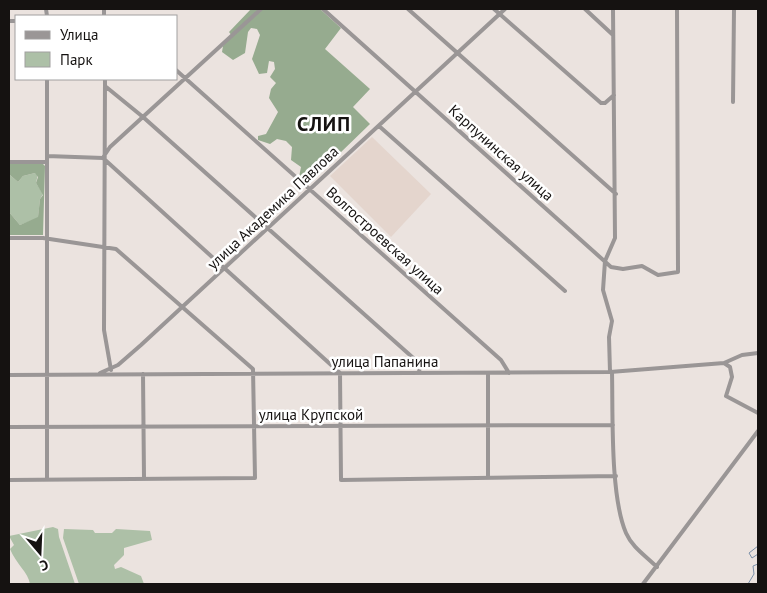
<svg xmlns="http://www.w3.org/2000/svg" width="767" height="593" font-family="'PT Sans',sans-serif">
  <rect width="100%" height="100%" fill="#ebe3df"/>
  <path fill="#e4d5cd" d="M372,137L431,194L391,237L330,176Z"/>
  <path fill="#adc0a7" d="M35,173L38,174L36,183L43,194L40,199L38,218L20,225L9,212L10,175L18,182L23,176Z
    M53,527L58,529L59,537L75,584H30C28,572 16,564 10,549L14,545L9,536Z
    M64,529L93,530L95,533H112L116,529L150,531L152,540L124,548V555L114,565L115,569L121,567L141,576L144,584H79L63,538Z"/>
  <path fill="#96ab8f" d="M251,9H320L341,28L325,49L370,89L353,107L370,124L307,185L299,177L301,167L291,160L292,147L286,141L277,139L270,144L258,140V136L266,134L278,112L269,98L271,89L276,83L270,77L275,69L274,62L269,61L267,73L259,74L252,59L260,35L257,29L251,28L248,32L245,53L233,60L222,52L223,46L232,36L229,32Z
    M9,164H43L45,166L43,235H9V212L20,225L38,217L40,199L43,195L36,183L38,177L35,173L23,176L18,182L10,175L9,185Z"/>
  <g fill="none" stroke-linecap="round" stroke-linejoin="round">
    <path stroke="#7b90a9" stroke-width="1" d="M758,546L749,553L752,558L758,554
      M748,584L754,574L753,566L758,564"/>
    <path stroke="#9a9696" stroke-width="4" d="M46,9L47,16
      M104,9V16
      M323,9L611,267L623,269L642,266L658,275L678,272L677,9
      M408,9L616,194
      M494,9L601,103H605L614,95
      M585,9L613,35
      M9,21H16
      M176,70L501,360L509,373
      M47,79V479
      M105,79L104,330L111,370
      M105,86L143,117L420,364L419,373
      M733,102L734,9
      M379,126L565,291
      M47,156L103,158
      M104,156L110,147L261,9
      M103,158L340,373L341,480L616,476
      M9,162H47
      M9,238H43L116,249L253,369L255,478L9,480
      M724,363L730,367L732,377L726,396L758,413
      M610,372L609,337L612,321L603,290L605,261L615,238L613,9
      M612,372C613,413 610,496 626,533C632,547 646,556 657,567
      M100,373L118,365L141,345L505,9
      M143,374L144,478
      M9,375L610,372L724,363L742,355L758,353
      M9,427L613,425
      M488,477V373
      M643,584L758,431"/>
  </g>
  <g text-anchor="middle" stroke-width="5" stroke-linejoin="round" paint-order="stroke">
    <g font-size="15" fill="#151211" stroke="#fff">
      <text transform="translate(501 153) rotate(42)" y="5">Карпунинская улица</text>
      <text transform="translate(273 208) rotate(-43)" y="5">улица Академика Павлова</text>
      <text transform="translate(385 241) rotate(42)" y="5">Волгостроевская улица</text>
      <text x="385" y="367">улица Папанина</text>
      <text x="311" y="420">улица Крупской</text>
    </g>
    <g font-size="20" font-weight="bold" letter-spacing="1" fill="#151211" stroke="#fff">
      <text x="324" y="131">СЛИП</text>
    </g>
  </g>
  <rect width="767" height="593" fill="none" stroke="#151211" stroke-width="20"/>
  <rect x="15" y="15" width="162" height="65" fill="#ffffff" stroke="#a1a0a0"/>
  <rect x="25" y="31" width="25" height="8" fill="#9a9696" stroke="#a1a0a0"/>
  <text x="60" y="40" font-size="15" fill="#151211">Улица</text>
  <rect x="25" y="52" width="25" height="15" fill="#adc0a7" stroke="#a1a0a0"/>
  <text x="60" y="65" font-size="15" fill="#151211">Парк</text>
  <g transform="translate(40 553) rotate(161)" stroke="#ffffff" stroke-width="4" paint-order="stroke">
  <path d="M0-4L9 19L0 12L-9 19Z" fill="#151211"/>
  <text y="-8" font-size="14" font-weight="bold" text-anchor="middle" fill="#151211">С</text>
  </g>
</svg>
